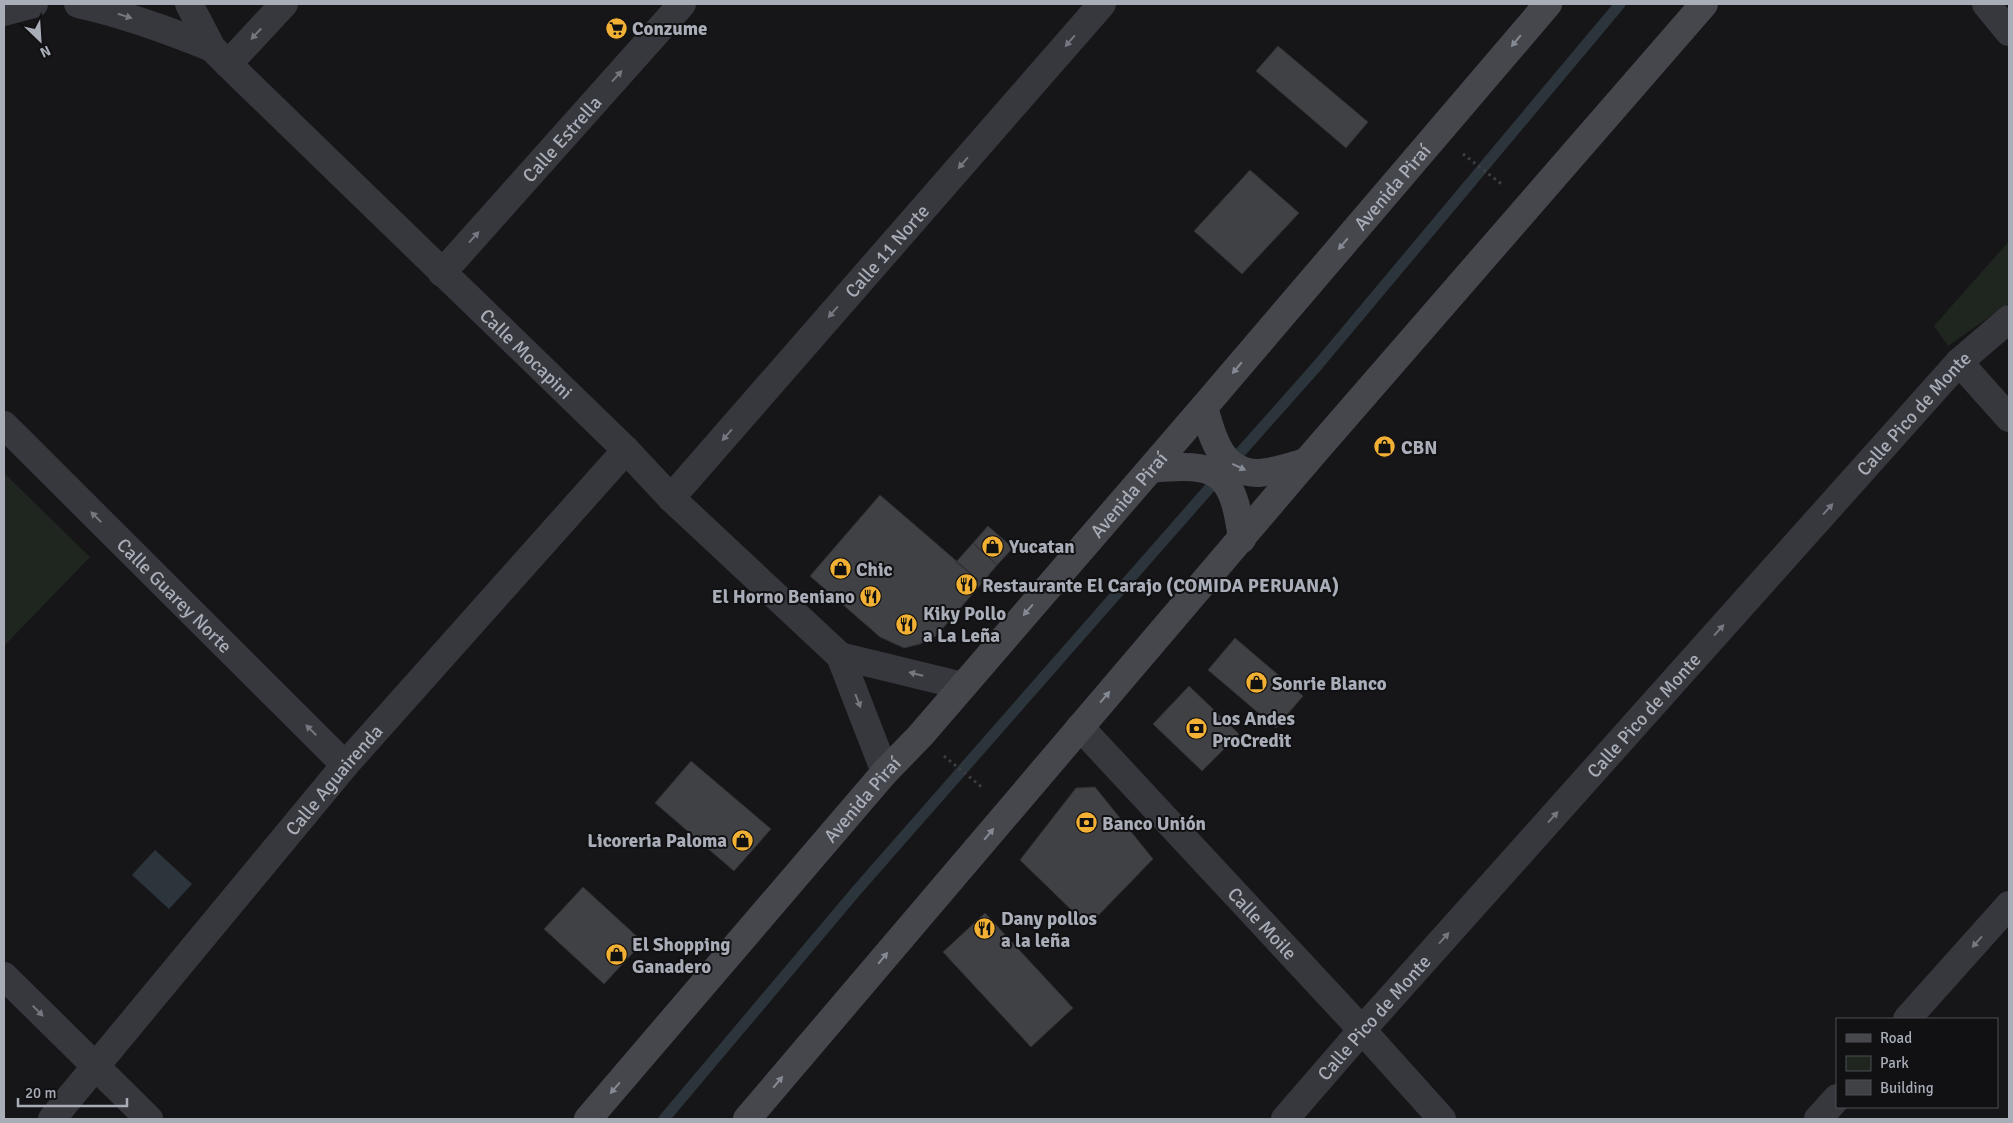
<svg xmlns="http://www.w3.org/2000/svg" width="2013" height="1123" font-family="Signika,sans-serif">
  <rect width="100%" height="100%" fill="#161618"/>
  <path fill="#1e261f" d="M2009,241V303L1948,346L1934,326Z
    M4,473L90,557L4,646Z"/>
  <path fill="#2c353c" d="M155,850L192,884L169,909L132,875Z"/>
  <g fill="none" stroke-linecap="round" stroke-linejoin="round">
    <path stroke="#2c353c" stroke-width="11" d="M1230,464L1317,366L1620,4
      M664,1119L857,890L1220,476"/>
  </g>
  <path fill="#404145" stroke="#303034" d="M1278,46L1368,122L1346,148L1256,71Z
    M1250,170L1299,213L1242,274L1194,231Z
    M880,495L982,583L936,636L920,644L904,648L880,637L810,576Z
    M988,526L1013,548L997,565L973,543Z
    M973,543L997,565L982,583L956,562Z
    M1235,638L1303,696L1276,728L1208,670Z
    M1189,686L1239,734L1202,771L1153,724Z
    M691,761L771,829L734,871L655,803Z
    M1095,787L1153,859L1088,926L1020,860L1076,788Z
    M583,887L643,942L604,984L544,929Z
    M985,913L1073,1008L1031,1047L943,952Z"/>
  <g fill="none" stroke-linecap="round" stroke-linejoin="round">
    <path stroke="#3d3f44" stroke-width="3" stroke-dasharray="2.5 4" stroke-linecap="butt" d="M1463,154L1504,186
      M944,756L984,789"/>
    <g stroke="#37383d" stroke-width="28">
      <path d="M78,4C124,14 168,30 212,48"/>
      <path id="s1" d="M189,4L212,48L228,64L626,450L671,498L840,656L885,772"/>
      <path d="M1986,4L2009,32"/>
      <path d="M4,12L34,4"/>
      <path d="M228,64L284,4"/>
      <path id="s2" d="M442,273L682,4"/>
      <path d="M1959,362L2009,418"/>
      <path id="s3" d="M4,425L345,765"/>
      <path id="s4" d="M671,498L1102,4"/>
      <path d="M840,656L963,686"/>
      <path id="s5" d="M1080,727L1362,1030L1442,1119"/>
      <path d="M4,976L149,1119"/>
      <path d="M1907,1019L2009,905"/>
      <path id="s6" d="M52,1119L345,765L626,450"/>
      <path id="s7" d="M1285,1119L1362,1030L1959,362L2009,319"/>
      <path d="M1818,1119L1837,1098"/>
    </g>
    <g stroke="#45474d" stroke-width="28">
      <path d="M1204,407C1212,436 1221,474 1259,473C1274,472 1291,466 1306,462"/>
      <path d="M1151,469C1218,462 1233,470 1242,539"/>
      <path id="s8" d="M588,1119L885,772L920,736L1204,407L1548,4"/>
      <path d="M747,1119L1306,462L1704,4"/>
    </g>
  </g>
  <defs><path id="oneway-solid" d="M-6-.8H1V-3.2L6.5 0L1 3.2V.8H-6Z" transform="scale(1.25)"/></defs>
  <g fill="#757881">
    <use href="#oneway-solid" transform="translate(125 16) rotate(18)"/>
    <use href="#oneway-solid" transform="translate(256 34) rotate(133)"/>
    <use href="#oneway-solid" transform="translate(1070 41) rotate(131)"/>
    <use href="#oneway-solid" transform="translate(617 76) rotate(-48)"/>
    <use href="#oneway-solid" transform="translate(963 163) rotate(131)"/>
    <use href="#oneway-solid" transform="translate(474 237) rotate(-48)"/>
    <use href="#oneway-solid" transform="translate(833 312) rotate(131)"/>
    <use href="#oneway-solid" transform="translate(727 435) rotate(131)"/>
    <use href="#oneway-solid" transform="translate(1828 509) rotate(-48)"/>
    <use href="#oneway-solid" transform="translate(96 517) rotate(-135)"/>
    <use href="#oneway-solid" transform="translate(1719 630) rotate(-48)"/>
    <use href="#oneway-solid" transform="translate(916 674) rotate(-166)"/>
    <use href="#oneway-solid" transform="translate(858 701) rotate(69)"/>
    <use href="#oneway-solid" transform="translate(311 730) rotate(-135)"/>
    <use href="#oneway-solid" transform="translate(1553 817) rotate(-48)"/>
    <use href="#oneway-solid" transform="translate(1444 938) rotate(-48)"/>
    <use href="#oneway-solid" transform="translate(1977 942) rotate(132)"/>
    <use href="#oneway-solid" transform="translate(38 1011) rotate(45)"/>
  </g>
  <g fill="#858993">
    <use href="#oneway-solid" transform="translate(1516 41) rotate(130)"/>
    <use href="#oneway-solid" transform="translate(1343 244) rotate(130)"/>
    <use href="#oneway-solid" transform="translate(1237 368) rotate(130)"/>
    <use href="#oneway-solid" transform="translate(1239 467) rotate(25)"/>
    <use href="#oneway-solid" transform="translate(1028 610) rotate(131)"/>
    <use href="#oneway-solid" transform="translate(1105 697) rotate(-49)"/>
    <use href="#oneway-solid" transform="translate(989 834) rotate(-50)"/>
    <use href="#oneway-solid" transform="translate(883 958) rotate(-50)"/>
    <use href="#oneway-solid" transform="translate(778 1082) rotate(-50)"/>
    <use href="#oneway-solid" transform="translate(615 1088) rotate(131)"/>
  </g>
  <defs>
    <symbol id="supermarket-disc" viewBox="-11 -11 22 22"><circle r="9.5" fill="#f2b134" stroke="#111113"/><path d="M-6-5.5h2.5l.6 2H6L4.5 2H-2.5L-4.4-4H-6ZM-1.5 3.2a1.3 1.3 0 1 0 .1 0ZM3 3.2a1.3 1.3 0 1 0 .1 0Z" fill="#111"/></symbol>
    <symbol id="shop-disc" viewBox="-11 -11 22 22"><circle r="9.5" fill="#f2b134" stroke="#111113"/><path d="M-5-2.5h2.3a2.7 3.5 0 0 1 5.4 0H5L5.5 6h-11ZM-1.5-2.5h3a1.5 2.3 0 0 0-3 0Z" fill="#111"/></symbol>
    <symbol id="restaurant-disc" viewBox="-11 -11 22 22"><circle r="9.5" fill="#f2b134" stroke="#111113"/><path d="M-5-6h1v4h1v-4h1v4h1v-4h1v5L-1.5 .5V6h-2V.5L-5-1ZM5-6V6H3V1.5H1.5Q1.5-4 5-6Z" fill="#111"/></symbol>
    <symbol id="bank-disc" viewBox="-11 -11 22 22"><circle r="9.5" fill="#f2b134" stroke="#111113"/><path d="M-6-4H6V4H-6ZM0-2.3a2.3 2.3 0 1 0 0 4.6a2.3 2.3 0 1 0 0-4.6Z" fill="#111"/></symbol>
  </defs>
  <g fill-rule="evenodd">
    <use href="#supermarket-disc" x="604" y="16" width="25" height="25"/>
    <use href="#shop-disc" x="1372" y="434" width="25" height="25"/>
    <use href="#shop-disc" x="980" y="534" width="25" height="25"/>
    <use href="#shop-disc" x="828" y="556" width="25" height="25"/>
    <use href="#restaurant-disc" x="954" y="572" width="25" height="25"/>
    <use href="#restaurant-disc" x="858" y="584" width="25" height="25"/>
    <use href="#restaurant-disc" x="894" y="612" width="25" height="25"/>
    <use href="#shop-disc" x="1244" y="670" width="25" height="25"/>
    <use href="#bank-disc" x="1184" y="716" width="25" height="25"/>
    <use href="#bank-disc" x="1074" y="810" width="25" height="25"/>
    <use href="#shop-disc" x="730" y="828" width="25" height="25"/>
    <use href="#restaurant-disc" x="972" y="916" width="25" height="25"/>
    <use href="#shop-disc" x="604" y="942" width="25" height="25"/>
  </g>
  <g text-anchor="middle" stroke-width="4" stroke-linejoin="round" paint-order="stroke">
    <g font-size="19" font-weight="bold" fill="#a8adb8" stroke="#111113" text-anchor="start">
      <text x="632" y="35">Conzume</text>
      <text x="1401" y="454">CBN</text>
      <text x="1009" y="553">Yucatan</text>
      <text x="856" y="576">Chic</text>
      <text x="982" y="592">Restaurante El Carajo (COMIDA PERUANA)</text>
      <text x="855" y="603" text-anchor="end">El Horno Beniano</text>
      <text x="923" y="620">Kiky Pollo<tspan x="923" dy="22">a La Leña</tspan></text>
      <text x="1272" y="690">Sonrie Blanco</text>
      <text x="1212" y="725">Los Andes<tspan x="1212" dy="22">ProCredit</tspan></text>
      <text x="1102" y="830">Banco Unión</text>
      <text x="727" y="847" text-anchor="end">Licoreria Paloma</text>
      <text x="1001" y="925">Dany pollos<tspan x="1001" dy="22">a la leña</tspan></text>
      <text x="632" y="951">El Shopping<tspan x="632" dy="22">Ganadero</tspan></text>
    </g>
    <g font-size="19" fill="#a8adb8" stroke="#111113">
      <text dy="7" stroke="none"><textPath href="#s2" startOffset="180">Calle Estrella</textPath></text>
      <text dy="7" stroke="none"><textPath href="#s8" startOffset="1231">Avenida Piraí</textPath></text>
      <text dy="7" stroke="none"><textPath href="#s4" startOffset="328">Calle 11 Norte</textPath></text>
      <text dy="7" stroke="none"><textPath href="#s1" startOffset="488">Calle Mocapini</textPath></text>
      <text dy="7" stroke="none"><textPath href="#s7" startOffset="945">Calle Pico de Monte</textPath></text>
      <text dy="7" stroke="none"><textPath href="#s8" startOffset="826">Avenida Piraí</textPath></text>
      <text dy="7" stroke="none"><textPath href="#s3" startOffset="241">Calle Guarey Norte</textPath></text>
      <text dy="7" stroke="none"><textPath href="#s7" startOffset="540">Calle Pico de Monte</textPath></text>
      <text dy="7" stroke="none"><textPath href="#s6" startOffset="441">Calle Aguairenda</textPath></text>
      <text dy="7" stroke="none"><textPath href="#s8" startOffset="421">Avenida Piraí</textPath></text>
      <text dy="7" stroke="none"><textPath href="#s5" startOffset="268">Calle Moile</textPath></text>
      <text dy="7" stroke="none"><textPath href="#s7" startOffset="135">Calle Pico de Monte</textPath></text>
    </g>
  </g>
  <rect width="2013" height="1123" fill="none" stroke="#a8adb8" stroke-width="10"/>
  <rect x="1836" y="1018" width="162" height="90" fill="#111113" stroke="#4d4f55"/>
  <rect x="1846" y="1034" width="25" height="8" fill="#45474d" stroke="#4d4f55"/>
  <text x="1880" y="1043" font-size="15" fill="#a8adb8">Road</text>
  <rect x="1846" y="1056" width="25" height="15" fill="#1e261f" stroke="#4d4f55"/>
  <text x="1880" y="1068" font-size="15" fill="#a8adb8">Park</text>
  <rect x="1846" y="1080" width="25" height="15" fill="#404145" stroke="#4d4f55"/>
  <text x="1880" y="1093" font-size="15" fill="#a8adb8">Building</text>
  <g transform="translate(40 40) rotate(155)" stroke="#111113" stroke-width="4" paint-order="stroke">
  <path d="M0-4L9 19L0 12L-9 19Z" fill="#a8adb8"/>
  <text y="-8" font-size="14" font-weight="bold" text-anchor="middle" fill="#a8adb8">N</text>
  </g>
  <path d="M18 1098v8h109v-8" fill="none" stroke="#a8adb8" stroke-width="2.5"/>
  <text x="25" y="1098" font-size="15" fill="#a8adb8" stroke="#111113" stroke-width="4" paint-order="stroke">20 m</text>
</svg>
